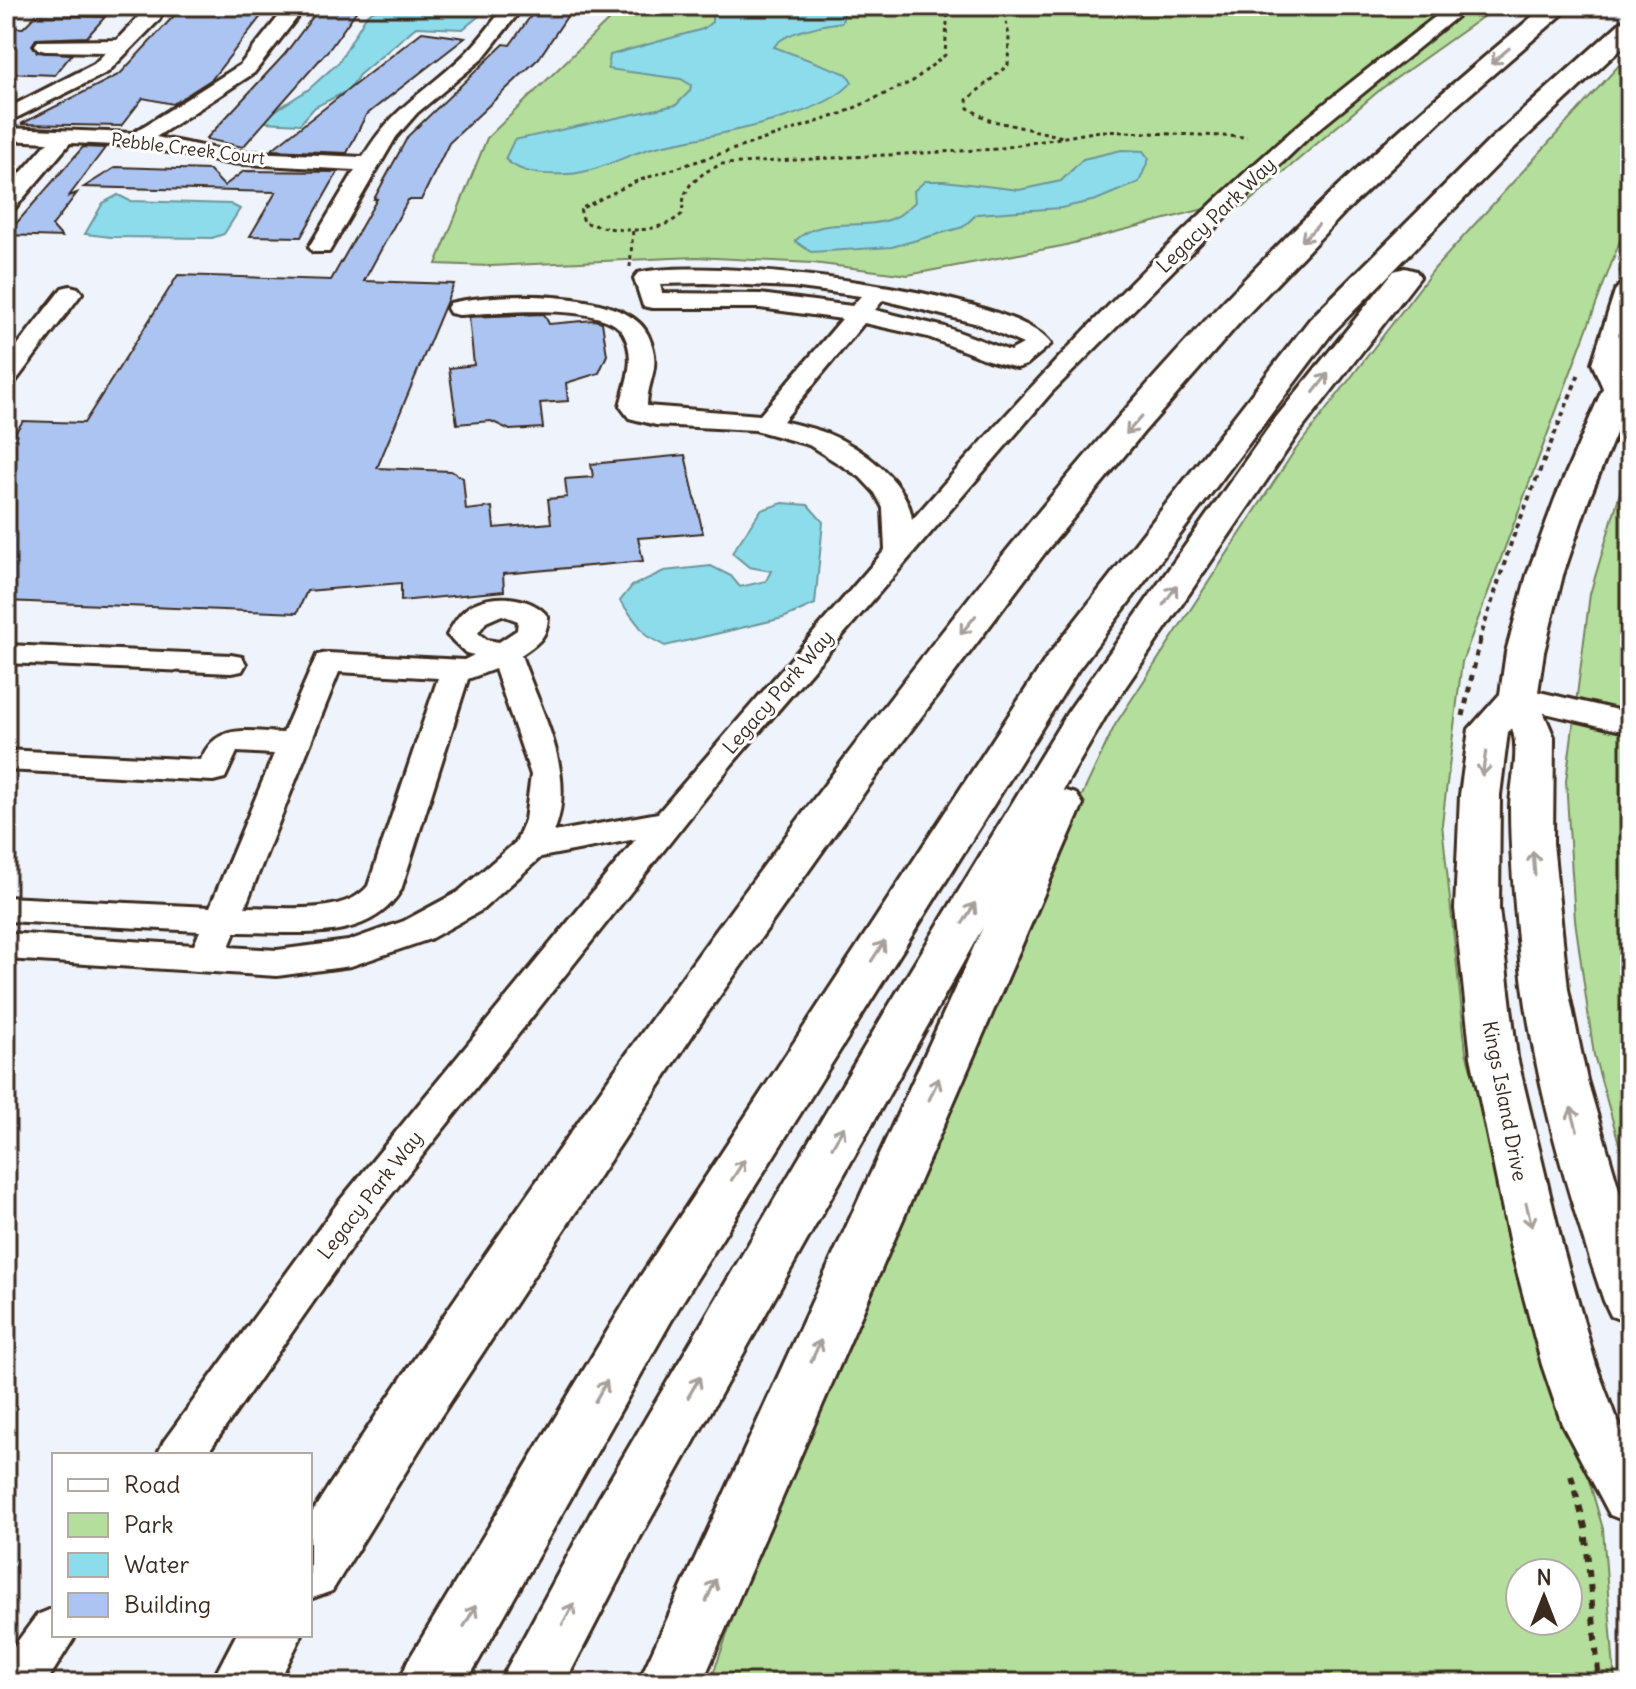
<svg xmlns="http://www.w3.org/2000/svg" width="1636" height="1689" font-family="Delius,sans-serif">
  <rect width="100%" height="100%" fill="#eef3fc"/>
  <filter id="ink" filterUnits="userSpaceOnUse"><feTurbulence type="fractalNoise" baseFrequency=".0125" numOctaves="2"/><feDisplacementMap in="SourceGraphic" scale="16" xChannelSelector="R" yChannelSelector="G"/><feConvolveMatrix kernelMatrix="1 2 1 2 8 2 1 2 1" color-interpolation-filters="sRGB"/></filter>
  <g filter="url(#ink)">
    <path fill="#b3de9c" stroke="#77845d" stroke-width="2" fill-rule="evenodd" d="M623,6H1498L1381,89L1244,206L1227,203L1062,246L908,275L813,263L696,257L490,266L436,264L487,138Z
      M1630,53V214L1462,662L1442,824L1466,1052L1603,1529L1615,1683H710L804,1415L940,1097L1115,725L1293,453L1435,268ZM1520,1573H1568V1621H1520Z
      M1630,459V1182L1594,1055L1575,920L1566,781L1590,594Z"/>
    <path fill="#8ddceb" stroke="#6c9599" stroke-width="2" d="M708,6H840L845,10L842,22C825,24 783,32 774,47L847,74L852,82C823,119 703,136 656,147C626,154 600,172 568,174C546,175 522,175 505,159L514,140L676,105L690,91L691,85L681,79L608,69L610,55L703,29L712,22V10Z
      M419,8L479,11V16L463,29L416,27L359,75L349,90L315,107L300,124L265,122L267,116L309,89L339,62L366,16L374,10Z
      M1122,150L1143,151L1149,159L1139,182L1096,200L1061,208L977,214L963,227L892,247L811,252L795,241C822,214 861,232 894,218C901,215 908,208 915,202L914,191L925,181H944L1019,190L1061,181L1083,159Z
      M118,195L130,201L230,204L240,209L224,234L212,238L111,237L85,234L103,203Z
      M783,503L808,505L823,522L815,604L783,618L665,646L647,636L620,601L632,586L664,571L711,566L731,576L740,587L766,581L771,571L749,567L732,553L761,510Z"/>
    <path fill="#acc4f2" stroke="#3b2a1e" stroke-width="2" d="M183,6H269L212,79L173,104L143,98L121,126L21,124L120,74Z
      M321,6H360L331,47L243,147L206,139L284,55Z
      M535,10L570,12L539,58L449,143L421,200H408L364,281L454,284L377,468L451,471L463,478L466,510L492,507L494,528L551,523L548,499L567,497L565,479L593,477L591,464L685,455L703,533L638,538L643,561L503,574L504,591L401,601V583L307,591L297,613L6,601V446L23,421L84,423L178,275L331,280L377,199H374L408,136L504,44L510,45Z
      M36,15L105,17L87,37L36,39L32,45L37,52L72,54L55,75L6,73V27L23,28Z
      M422,32L465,38L366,115L347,153L271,150Z
      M83,147L105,148L69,196L77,193L52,226L62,237L6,235Z
      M116,167L209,170L224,186L244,171L338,172L301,237L250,236L276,192L84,187Z
      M544,314L549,324L594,320L602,322L607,355L599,373L566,383L568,401L540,403L543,428L510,430L491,421L457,424L449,368L474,365L469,317Z"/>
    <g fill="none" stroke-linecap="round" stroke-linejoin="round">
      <defs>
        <path id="minor" d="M148,6H166L159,20L108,72L6,123V109L94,64L106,52L45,51L38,49L35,45L38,41L117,40Z
          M287,6H306L254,73L156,137L227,151L363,157C394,104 429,91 469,50C482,37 493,21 505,6H524L482,59L417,113L396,137L329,252H313L309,247L355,170L227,163L137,146L70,143L14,209L6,211V190L48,142L6,140V128L133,133L240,65Z
          M1449,6H1470L1308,138L1235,208L1051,393L732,764L365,1228L206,1455H157L164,1441L337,1204L636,839L541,857L482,910L430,939L351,966L277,976L6,959V933L194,945L200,931L6,921V897L210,907L274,754L237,752L225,778L213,781L6,770V750L201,760C216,722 248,732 283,733L317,655L328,653L464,660L474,655L466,653L447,635C452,626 457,616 466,609C486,592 532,594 548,617C547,638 538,643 521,655C540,710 578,774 554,832L658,813L885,550L883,508L875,493L860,477L809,445L755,430L656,425L629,418L620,406C626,381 637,358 623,333C605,301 492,313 459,315L450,313L447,308L450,303C494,292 627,288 648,335C663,368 647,378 647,406L760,415L842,319L760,308H652L643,306L634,278L638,273C704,256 1013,289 1051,344L1026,365L1017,368L988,360L928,337L864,323L783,421C797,425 813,428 826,433C860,446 909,482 912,520C1032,384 1156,249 1293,130C1343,87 1397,47 1449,6ZM705,283L792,287L861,296L852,306L760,294L662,293L660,284ZM883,300L978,324L1023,344L1010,351L945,327L875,310ZM502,615L518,621L517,630L499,642L487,640L478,633L486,622ZM495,669L531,775L525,820L516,842L458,892L404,921L348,941L277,950L229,947L235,932C292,931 368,946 401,890L468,679ZM339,672L438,678L368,886C344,916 281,907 245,907Z
          M70,286L78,288L82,293L15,382L6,385V360L62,288Z
          M6,645L231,655L242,657L246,664L242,671L231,673L6,663Z
          M1518,687L1630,713V733L1507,704L1502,697L1507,690Z
          M54,1608V1635H76L46,1683H6V1657L37,1615Z"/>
        <path id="major" d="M1630,282V341L1624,363L1630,372V399L1589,499L1563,575L1544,652L1538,692L1540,704L1554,737L1553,843L1568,989L1587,1080L1630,1227V1323L1611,1316L1604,1301C1564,1184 1529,1064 1518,940C1514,896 1510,851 1510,807C1511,781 1520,753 1512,728L1508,732L1500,795L1499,909L1517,1057L1563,1249L1596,1365L1615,1416L1630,1443V1523L1610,1515L1562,1424L1542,1365L1511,1249L1471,1057L1455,909L1460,795L1469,729L1500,694L1506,652L1527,575L1555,499L1603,388L1592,363L1615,291L1620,285Z"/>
        <path id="highway" d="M1545,6H1572L1454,108L1346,211L1242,320L1143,433L1047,550L866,790L704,1018L429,1434L332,1591L310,1599V1516L327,1489C475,1266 629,1046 789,832C955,611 1127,389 1327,197C1397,130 1471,68 1545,6Z
          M1630,20V40L1511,151L1332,333L1078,670L678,1309L466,1683H399L408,1661L640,1277L1047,657L1310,319L1491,139L1621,22Z
          M1405,268L1416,271L1420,277L1298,434L1107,714L1063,790L1076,794L1083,804L702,1683H638L983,927L641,1536L565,1683H499L599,1498L885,1012L1067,713L1274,420L1394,271Z
          M236,1635H302L278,1683H211Z"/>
      </defs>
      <use href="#minor" stroke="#3b2a1e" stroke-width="6"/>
      <use href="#major" stroke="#3b2a1e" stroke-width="6"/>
      <use href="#highway" stroke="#3b2a1e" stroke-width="6"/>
      <path stroke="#3b2a1e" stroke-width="3" stroke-dasharray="4 4" stroke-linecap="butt" d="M948,6L945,55L913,81L841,114L637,181L580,209L584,222C613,232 658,236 682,214L684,196L690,185L705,172L722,164L996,149L1100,131L1247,137
        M1003,6L1009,36L1008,65L967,100L968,108L989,120L1063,137
        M630,267L633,229
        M1620,272L1630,245"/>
      <path stroke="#3b2a1e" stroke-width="4" stroke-dasharray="5 5" stroke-linecap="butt" d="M1479,642L1512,540L1580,371"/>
      <path stroke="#3b2a1e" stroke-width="5" stroke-dasharray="6 6" stroke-linecap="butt" d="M1463,716L1480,640"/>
      <path stroke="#3b2a1e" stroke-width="6" stroke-dasharray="8 8" stroke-linecap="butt" d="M1571,1475L1585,1527L1599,1683"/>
      <use href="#minor" fill="#fff" fill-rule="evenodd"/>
      <use href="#major" fill="#fff" fill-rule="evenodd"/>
      <use href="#highway" fill="#fff" fill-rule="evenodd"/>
    </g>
    <defs><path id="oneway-shaft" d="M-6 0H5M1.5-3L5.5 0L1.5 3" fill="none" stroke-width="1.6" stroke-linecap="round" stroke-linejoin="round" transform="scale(2)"/></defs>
    <g stroke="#a79f9a">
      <use href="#oneway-shaft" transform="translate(1500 56) rotate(140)"/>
      <use href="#oneway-shaft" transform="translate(1310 233) rotate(135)"/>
      <use href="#oneway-shaft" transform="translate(1321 383) rotate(-52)"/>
      <use href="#oneway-shaft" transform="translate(1134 425) rotate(131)"/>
      <use href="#oneway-shaft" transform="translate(1170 595) rotate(-55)"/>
      <use href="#oneway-shaft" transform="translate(968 625) rotate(129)"/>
      <use href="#oneway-shaft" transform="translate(1484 764) rotate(98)"/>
      <use href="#oneway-shaft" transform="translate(1534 863) rotate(-94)"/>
      <use href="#oneway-shaft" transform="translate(969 913) rotate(-59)"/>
      <use href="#oneway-shaft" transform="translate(878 951) rotate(-57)"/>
      <use href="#oneway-shaft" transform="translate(934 1089) rotate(-66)"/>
      <use href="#oneway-shaft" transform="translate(1574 1119) rotate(-105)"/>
      <use href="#oneway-shaft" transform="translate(838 1137) rotate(-60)"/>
      <use href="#oneway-shaft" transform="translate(738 1170) rotate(-57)"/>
      <use href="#oneway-shaft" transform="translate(1529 1215) rotate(76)"/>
      <use href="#oneway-shaft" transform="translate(816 1351) rotate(-66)"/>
      <use href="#oneway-shaft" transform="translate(694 1387) rotate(-60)"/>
      <use href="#oneway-shaft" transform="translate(601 1391) rotate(-60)"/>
      <use href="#oneway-shaft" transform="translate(711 1590) rotate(-67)"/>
      <use href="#oneway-shaft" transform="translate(568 1614) rotate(-62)"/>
      <use href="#oneway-shaft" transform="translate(470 1616) rotate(-60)"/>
    </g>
  </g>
  <g text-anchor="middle" stroke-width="6" stroke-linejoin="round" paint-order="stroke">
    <g font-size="18" fill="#3b2a1e" stroke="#fff">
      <text transform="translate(188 149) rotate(7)" y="6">Pebble Creek Court</text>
    </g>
    <g font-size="20" fill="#3b2a1e" stroke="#fff">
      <text transform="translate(1216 215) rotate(-44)" y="7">Legacy Park Way</text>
      <text transform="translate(778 692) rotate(-49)" y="7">Legacy Park Way</text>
      <text transform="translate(1505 1101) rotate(79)" y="7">Kings Island Drive</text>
      <text transform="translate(370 1195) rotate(-52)" y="7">Legacy Park Way</text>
    </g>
  </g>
  <rect width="1636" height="1689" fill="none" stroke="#fff" stroke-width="32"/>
  <rect x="16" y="16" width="1604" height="1657" fill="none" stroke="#3b2a1e" stroke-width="3" filter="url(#ink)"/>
  <rect x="52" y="1453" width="260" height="184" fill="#ffffff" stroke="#b1aaa5" stroke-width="2"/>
  <rect x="68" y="1479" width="40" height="12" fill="#ffffff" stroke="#b1aaa5" stroke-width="2"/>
  <text x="124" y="1493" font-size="24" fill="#3b2a1e">Road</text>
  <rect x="68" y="1513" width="40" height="24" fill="#b3de9c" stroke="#b1aaa5" stroke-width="2"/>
  <text x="124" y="1533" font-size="24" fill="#3b2a1e">Park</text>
  <rect x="68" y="1553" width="40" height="24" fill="#8ddceb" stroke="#b1aaa5" stroke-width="2"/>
  <text x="124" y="1573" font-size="24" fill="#3b2a1e">Water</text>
  <rect x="68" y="1593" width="40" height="24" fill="#acc4f2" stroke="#b1aaa5" stroke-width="2"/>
  <text x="124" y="1613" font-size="24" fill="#3b2a1e">Building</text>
  <g transform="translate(1544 1597)"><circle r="38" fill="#ffffff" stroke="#b1aaa5" stroke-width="2"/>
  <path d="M0-6L14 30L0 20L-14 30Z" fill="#3b2a1e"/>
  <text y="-12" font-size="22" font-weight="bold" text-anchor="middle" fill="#3b2a1e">N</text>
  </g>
</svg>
